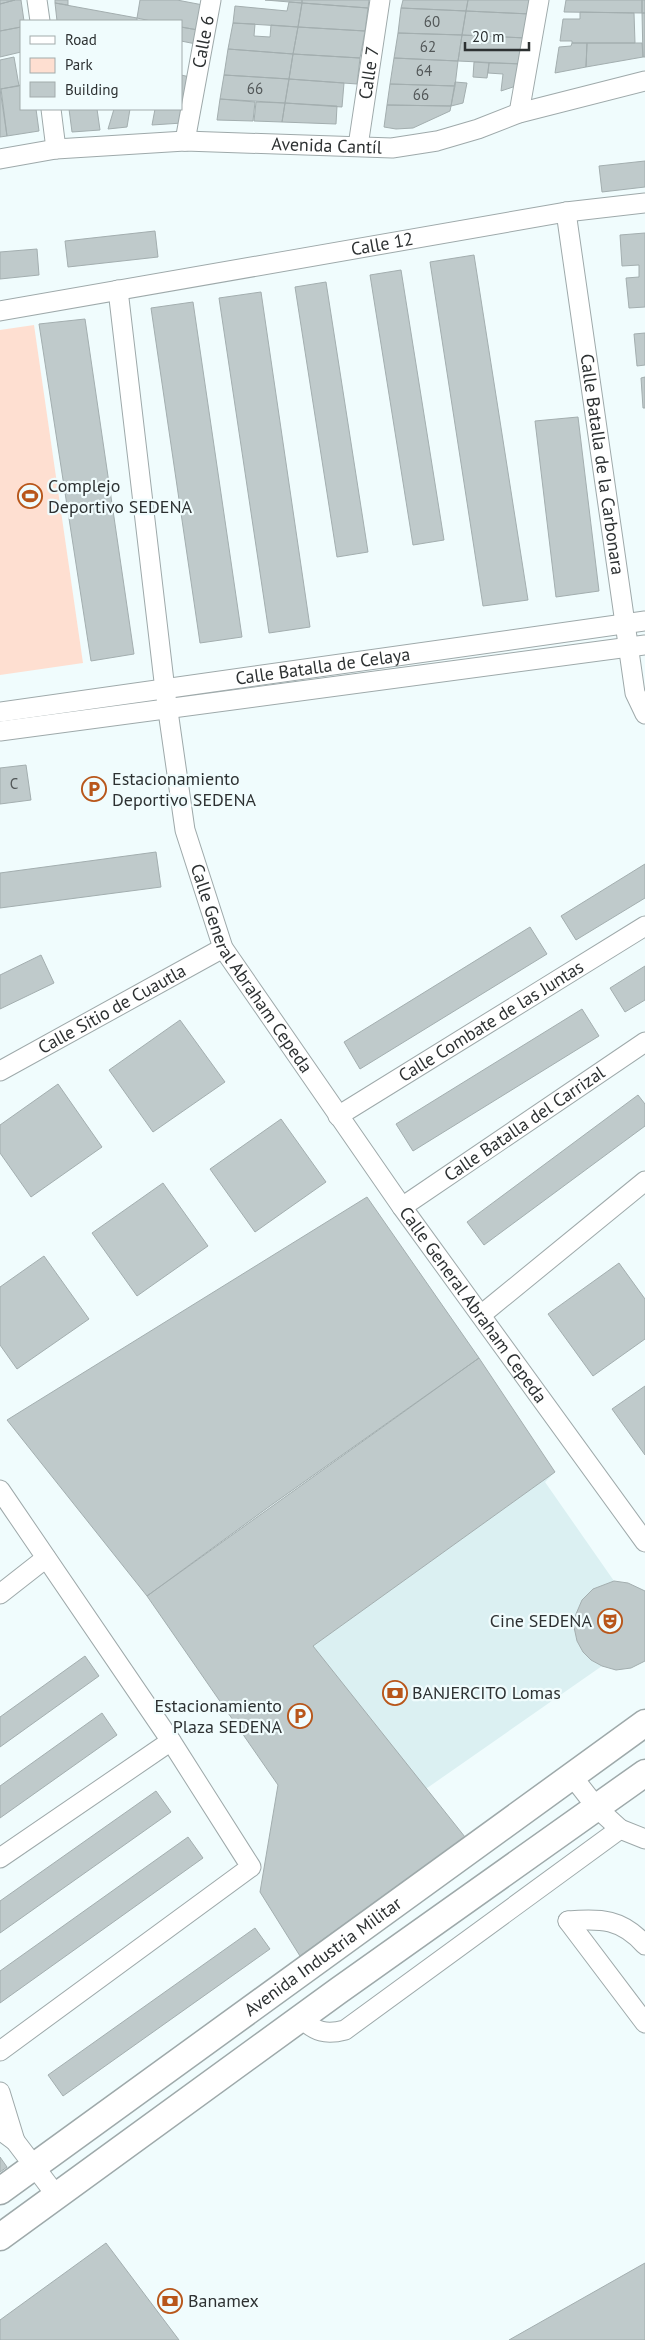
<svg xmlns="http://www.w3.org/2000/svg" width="645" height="2340" font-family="'PT Sans',sans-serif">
  <rect width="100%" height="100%" fill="#f0fcfd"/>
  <path fill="#dbf0f2" d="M555,1472L545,1482L614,1581L593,1589L582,1600L576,1614L574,1627L577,1641L583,1652L591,1660L602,1666L420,1793L313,1646Z"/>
  <path fill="#fedfd1" d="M34,325L83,663L0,675V330Z"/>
  <path fill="#bfcacb" stroke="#a3aeaf" d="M0,0H15L0,4Z
    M15,0H21L24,21H21V27L0,31V4Z
    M55,0H68V5L55,3Z
    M140,0H177L203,5L198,30L181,27V21H151L137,18Z
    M265,0H302V3Z
    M302,0H369L368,8L302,3Z
    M403,0H468L466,11L401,8Z
    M468,0H532L530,14L466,11Z
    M566,0H642V13L564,12Z
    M642,0H645V13H642Z
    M289,2L302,3L298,27L233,23L235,6L287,11Z
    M55,3L137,18V21H57Z
    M302,3L368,8L365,31L298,27Z
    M401,8L466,11L462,35L398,33Z
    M466,11L530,14L526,38L462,35Z
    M580,12L634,13L635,43H572V41H560L563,19H580Z
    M642,13H645V57H643Z
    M233,23L255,24L254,36L270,37L271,25L298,27L293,54L228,49Z
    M21,27V52L0,57V31Z
    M181,27L198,30L196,44L181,41Z
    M298,27L365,31L360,58L293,54Z
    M398,33L462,35L458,61L394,58Z
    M462,35L526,38L522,64L458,61Z
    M572,43H587L586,67L555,73L559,47L571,46Z
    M587,43H642L643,57L586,67Z
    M228,49L293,54L289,79L224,75Z
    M293,54L360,58L357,84L289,79Z
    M14,57L19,86L0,89V60Z
    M394,58L458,61L455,86L390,84Z
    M474,62L489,63L487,78L473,77Z
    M489,63L522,64L519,85L501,91L503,74L488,73Z
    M181,75L190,77L186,104L181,103Z
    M224,75L289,79L285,103L220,99Z
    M289,79L344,83L342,107L285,103Z
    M455,82L467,83L463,103L451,106Z
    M390,84L455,86L451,106L387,105Z
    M21,85V109H36L39,131L7,136L1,89Z
    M0,89L7,136L0,137Z
    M220,99L255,102L253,121L217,120Z
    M256,102L285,103L282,122L254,121Z
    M181,103L186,104L182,123L152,125L155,109H181Z
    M285,103L337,106L336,124L282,122Z
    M387,105L451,106L450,111L413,128L396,129L384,127Z
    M69,109H97L100,130L72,132Z
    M114,109H130L127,127L108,129Z
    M645,161V187L602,192L599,166Z
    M155,231L158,257L68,267L65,241Z
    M645,233V307L629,308L626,278L639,277V265L622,266L620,235Z
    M37,249L39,275L0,279V252Z
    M474,255L528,600L483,606L430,262Z
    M401,270L444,540L413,545L370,275Z
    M326,282L368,552L337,557L295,287Z
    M261,292L310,627L269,633L219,298Z
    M193,302L242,637L200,643L151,308Z
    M85,319L134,654L91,661L39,324Z
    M645,333V365L637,366L634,334Z
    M645,377V408H643L641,378Z
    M578,417L599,591L556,597L535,421Z
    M26,765L31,800L0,804V768Z
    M156,852L161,887L0,908V873Z
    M645,864V898L576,940L561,916Z
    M530,927L547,954L360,1069L344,1042Z
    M41,955L54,983L0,1009V975Z
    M645,966V1000L625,1012L610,988Z
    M582,1009L599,1036L413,1151L396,1124Z
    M180,1020L225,1082L153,1132L109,1070Z
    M58,1084L102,1147L31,1197L0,1153V1125Z
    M638,1095L645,1104V1126L484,1245L467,1222Z
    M281,1119L326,1182L255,1232L210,1169Z
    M163,1183L208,1246L137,1296L92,1233Z
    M367,1197L479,1358L270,1506L147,1596L7,1420Z
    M44,1256L89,1319L17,1369L0,1345V1287Z
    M619,1263L645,1299V1339L593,1376L548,1314Z
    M479,1358L555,1472L313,1646L465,1837L300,1956L260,1892L278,1785L147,1596Z
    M645,1386V1455L612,1409Z
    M614,1581L628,1583L645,1591V1661L631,1668L616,1670L602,1666L591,1660L583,1652L577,1641L574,1627L576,1614L582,1600L593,1589Z
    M85,1656L99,1676L0,1747V1717Z
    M102,1713L117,1735L0,1818V1786Z
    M156,1791L171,1812L0,1933V1901Z
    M188,1837L203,1858L0,2003V1971Z
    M255,1928L270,1949L63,2096L48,2075Z
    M0,2157L7,2167L0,2172Z
    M106,2243L179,2340H0V2320Z
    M645,2263V2340H509Z"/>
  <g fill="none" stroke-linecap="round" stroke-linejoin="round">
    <defs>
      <g id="minor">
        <path d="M37,0L40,21"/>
        <path d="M51,109L56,149"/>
        <path d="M519,113L539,0"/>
        <path id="s1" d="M185,141L211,0"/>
        <path id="s2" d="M358,146L380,0"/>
        <path id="s3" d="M0,159L56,149L185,141L392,148L437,141L478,129L519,113L645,81"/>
        <path id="s4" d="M566,212L635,693L645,714"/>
        <path id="s5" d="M118,290L165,690L185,830L223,948L402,1207L645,1542"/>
        <path id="s6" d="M0,311L566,212L645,203"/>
        <path id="s7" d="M0,712L645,621"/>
        <path d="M0,731L645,645"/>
        <path id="s8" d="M0,1071L223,948"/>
        <path id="s9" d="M338,1116L645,926"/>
        <path id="s10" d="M402,1207L645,1042"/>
        <path d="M481,1315L645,1181"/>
        <path d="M0,1490L171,1741L251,1867L0,2051"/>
        <path d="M0,1594L46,1558"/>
        <path d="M572,1776L597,1808L620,1829L645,1839"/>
        <path d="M0,1858L171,1741"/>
        <path d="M568,1921L645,2023"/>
        <path d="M568,1921C601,1918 622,1919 645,1945"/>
        <path d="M301,2018C315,2032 326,2035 345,2030L620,1829"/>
        <path d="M0,2092L15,2141"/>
        <path d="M0,2130L15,2141L56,2195"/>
      </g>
      <g id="secondary">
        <path id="s11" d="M0,2191L645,1723"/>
        <path d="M0,2237L338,1991L645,1773"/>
      </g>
    </defs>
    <use href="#minor" stroke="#9ea9aa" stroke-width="21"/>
    <use href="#secondary" stroke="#9ea9aa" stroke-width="29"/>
    <use href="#minor" stroke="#fff" stroke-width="19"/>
    <use href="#secondary" stroke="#fff" stroke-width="26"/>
  </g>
  <defs>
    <symbol id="stadium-ring" viewBox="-11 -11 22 22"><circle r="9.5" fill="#f0fcfd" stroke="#b8561a" stroke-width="1.5"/><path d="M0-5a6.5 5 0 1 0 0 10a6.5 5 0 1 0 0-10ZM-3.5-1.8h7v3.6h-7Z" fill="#b8561a"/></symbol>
    <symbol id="parking-ring" viewBox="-11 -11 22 22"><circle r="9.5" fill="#f0fcfd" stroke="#b8561a" stroke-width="1.5"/><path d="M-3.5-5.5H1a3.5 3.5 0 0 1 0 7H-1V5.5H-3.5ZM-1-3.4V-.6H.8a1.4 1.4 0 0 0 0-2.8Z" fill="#b8561a"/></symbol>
    <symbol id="theatre-ring" viewBox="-11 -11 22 22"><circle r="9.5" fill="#f0fcfd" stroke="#b8561a" stroke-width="1.5"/><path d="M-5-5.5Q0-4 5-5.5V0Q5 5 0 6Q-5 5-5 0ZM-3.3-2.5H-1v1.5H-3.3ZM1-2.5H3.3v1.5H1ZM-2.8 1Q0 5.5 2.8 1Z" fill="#b8561a"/></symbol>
    <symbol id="bank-ring" viewBox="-11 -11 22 22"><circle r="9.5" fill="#f0fcfd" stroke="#b8561a" stroke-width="1.5"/><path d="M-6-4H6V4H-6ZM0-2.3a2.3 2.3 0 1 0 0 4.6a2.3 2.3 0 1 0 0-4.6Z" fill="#b8561a"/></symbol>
  </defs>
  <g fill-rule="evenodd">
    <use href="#stadium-ring" x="16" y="482" width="28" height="28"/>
    <use href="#parking-ring" x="80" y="775" width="28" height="28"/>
    <use href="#theatre-ring" x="596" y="1607" width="28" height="28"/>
    <use href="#bank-ring" x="381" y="1679" width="28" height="28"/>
    <use href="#parking-ring" x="286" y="1702" width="28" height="28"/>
    <use href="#bank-ring" x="156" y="2287" width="28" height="28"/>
  </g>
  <g text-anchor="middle" stroke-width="4.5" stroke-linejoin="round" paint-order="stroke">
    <g font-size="15" fill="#525758">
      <text x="432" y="27">60</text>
      <text x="428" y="52">62</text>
      <text x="424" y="76">64</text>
      <text x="255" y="94">66</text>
      <text x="421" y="100">66</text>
      <text x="14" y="789">C</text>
    </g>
    <g font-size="18" fill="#2d3132" stroke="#f0fcfd">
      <text dy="6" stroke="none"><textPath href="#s1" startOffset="101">Calle 6</textPath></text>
      <text dy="6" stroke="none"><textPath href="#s2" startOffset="74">Calle 7</textPath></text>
      <text dy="6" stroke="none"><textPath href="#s3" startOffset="328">Avenida Cantíl</textPath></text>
      <text dy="6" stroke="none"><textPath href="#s6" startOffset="388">Calle 12</textPath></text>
      <text dy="6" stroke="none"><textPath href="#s4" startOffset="255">Calle Batalla de la Carbonara</textPath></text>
      <text dy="6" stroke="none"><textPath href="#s7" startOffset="326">Calle Batalla de Celaya</textPath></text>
      <text dy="6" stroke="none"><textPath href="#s5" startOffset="699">Calle General Abraham Cepeda</textPath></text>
      <text dy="6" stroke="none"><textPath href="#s8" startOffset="128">Calle Sitio de Cuautla</textPath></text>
      <text dy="6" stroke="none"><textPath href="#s9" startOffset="180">Calle Combate de las Juntas</textPath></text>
      <text dy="6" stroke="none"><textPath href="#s10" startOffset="148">Calle Batalla del Carrizal</textPath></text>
      <text dy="6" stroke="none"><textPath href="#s5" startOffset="1104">Calle General Abraham Cepeda</textPath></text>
      <text dy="6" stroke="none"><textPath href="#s11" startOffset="399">Avenida Industria Militar</textPath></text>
    </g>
    <g font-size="18" fill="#2d3132" stroke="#f0fcfd" text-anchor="start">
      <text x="48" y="492">Complejo<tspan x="48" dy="21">Deportivo SEDENA</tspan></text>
      <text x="112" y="785">Estacionamiento<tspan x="112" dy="21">Deportivo SEDENA</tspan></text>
      <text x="592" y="1627" text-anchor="end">Cine SEDENA</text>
      <text x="412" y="1699">BANJERCITO Lomas</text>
      <text x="282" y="1712" text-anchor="end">Estacionamiento<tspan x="282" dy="21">Plaza SEDENA</tspan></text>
      <text x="188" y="2307">Banamex</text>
    </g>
  </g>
  <rect x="20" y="20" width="162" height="90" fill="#f0fcfd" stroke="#a2abac"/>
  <rect x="30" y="36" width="25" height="8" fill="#ffffff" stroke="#a2abac"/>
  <text x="65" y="45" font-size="15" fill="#2d3132">Road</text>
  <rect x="30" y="58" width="25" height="15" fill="#fedfd1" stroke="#a2abac"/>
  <text x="65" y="70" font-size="15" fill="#2d3132">Park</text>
  <rect x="30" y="82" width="25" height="15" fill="#bfcacb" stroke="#a2abac"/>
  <text x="65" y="95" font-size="15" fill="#2d3132">Building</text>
  <path d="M465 42v8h64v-8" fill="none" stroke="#2d3132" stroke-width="2.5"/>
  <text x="472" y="42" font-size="15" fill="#2d3132" stroke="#f0fcfd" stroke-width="4" paint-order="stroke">20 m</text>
</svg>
